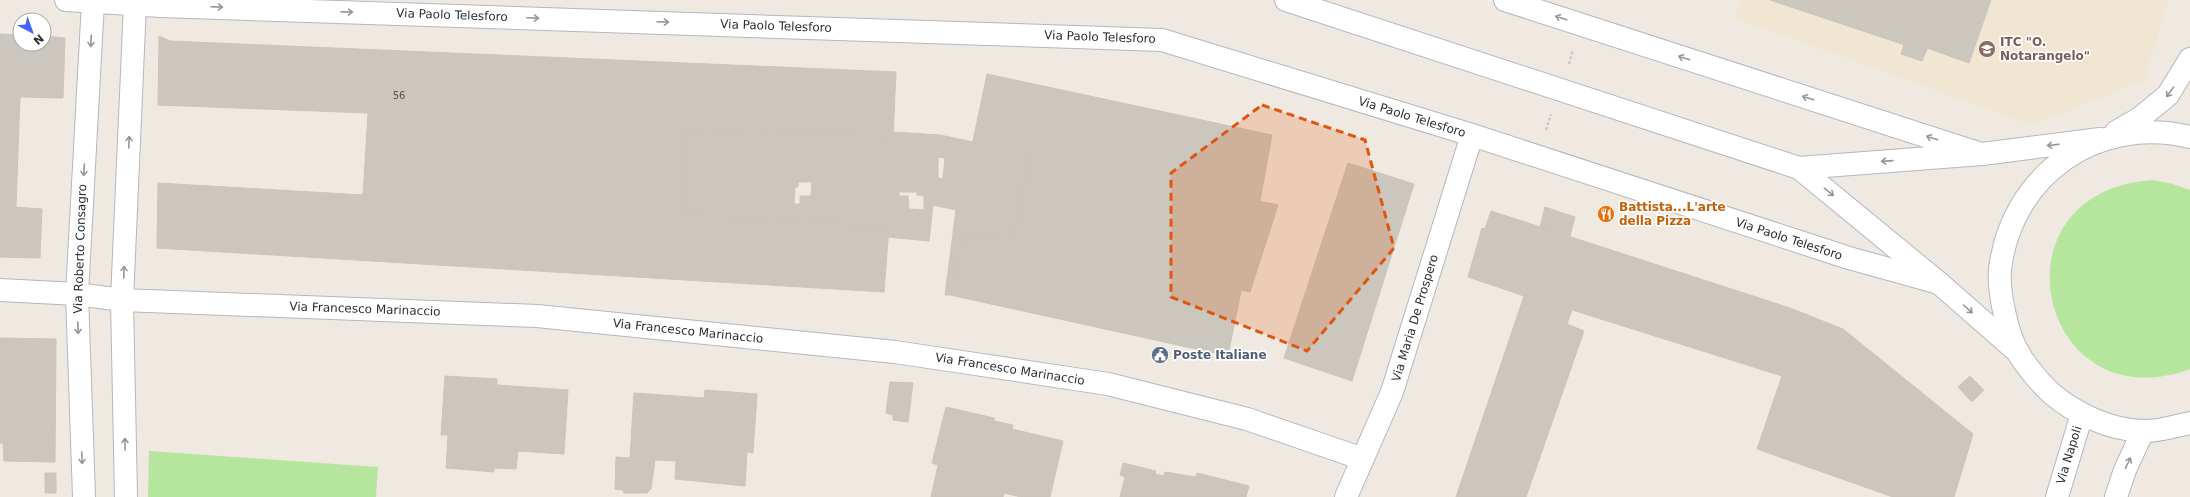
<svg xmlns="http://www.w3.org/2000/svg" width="2190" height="497" font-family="'DejaVu Sans',sans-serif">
  <rect width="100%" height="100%" fill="#efe9e1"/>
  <path fill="#f0e6d1" d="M1741,0H2169L2144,80L2032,125L1735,18Z"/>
  <path fill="#b6e59e" d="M2152,180L2173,184L2190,190V369C2039,425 1986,192 2152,180Z
    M149,451L378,467L376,497H148Z"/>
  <path fill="#cbc7bf" stroke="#cbc5ba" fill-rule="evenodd" d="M1770,0H1991L1969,63L1927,48L1926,52Z
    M0,34L20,35V44H44V36L65,38L63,98L20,97L16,207L42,209L40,258L0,257Z
    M159,36L170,41L896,72L893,137L686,129L682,214L889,227L884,292L157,248L158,183L363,195L368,113L158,105Z
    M1904,45L1926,52L1922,61L1901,54Z
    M987,74L1272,135L1260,201L1204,190L1197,224L1186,279L1241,291L1228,356L950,295L965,232L1012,242L1030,154L973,141Z
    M686,129L893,137V132L940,135L1030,154L1012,242L965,232L950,295H945L956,210L933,205L929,241L888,237L889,227L682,214ZM938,157L945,158L943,179L938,178ZM798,182H812L811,196H800V204H794L795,187H798ZM899,192H917V195L924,196V210L909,209L908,196H899Z
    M1348,163L1414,184L1352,381L1284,358Z
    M1204,190L1278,205L1250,292L1186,279Z
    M1545,207L1575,217L1570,236L1540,227Z
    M1491,211L1790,308L1843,329L1973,434L1954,497H1893L1757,449L1782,376L1572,310L1567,324L1584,331L1526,497H1456L1524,296L1468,277L1482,228L1485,229Z
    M0,338L56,339L55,462L4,461L3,443H0Z
    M445,376L497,379V385L568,390L564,454L518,451L516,469L494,468V472L446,468L448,435H441Z
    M1970,376L1984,390L1972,402L1958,387Z
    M890,382L913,383L908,422L893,420V415L886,413Z
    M705,390L757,394L753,453L747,452L745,486L675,479L676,461L655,460L651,489L647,493H624L623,490L615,489L616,457L630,458L634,393L704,398Z
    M946,407L994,418V421L1013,425L1012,429L1063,441L1050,497H1021L1004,493L1003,497H931L938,465L932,463Z
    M1123,463L1156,471L1155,474L1163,476L1165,472L1196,477L1197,473L1249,486L1246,497H1120L1125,477L1120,475Z
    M45,473H56V493H45Z"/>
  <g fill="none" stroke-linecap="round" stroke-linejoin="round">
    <defs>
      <path id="minor" d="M66,0L161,6L1162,40L1472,135L1849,258L1939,283
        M1505,0L1981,154
        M0,290L77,294L122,300L537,316L895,352L1108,384L1247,419L1363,459
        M84,497L77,294L93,2
        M126,497L122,300L135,4
        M1346,497L1392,392L1472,135"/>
      <path id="tertiary" d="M1286,0L1799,168L1982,154L2100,139
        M1799,168L1939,283L2019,353"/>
      <path id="secondary" d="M2116,132L2140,118L2168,95L2190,59
        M2190,137C2097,115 2012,174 2000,269C1998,291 2007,334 2019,354C2025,365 2042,385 2051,393C2075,414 2111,430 2142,431C2158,432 2175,426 2190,423
        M2057,497L2082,414
        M2116,497L2125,470L2143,431"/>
    </defs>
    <use href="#minor" stroke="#b4b7c1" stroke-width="24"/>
    <use href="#tertiary" stroke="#b4b7c1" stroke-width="24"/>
    <use href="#secondary" stroke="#b4b7c1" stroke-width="24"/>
    <path stroke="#c9c9c9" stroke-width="2.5" stroke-dasharray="3 2" stroke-linecap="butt" d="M1569,64L1573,50
      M1546,130L1551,114"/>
    <use href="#minor" stroke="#fff" stroke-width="22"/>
    <use href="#tertiary" stroke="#fff" stroke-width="22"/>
    <use href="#secondary" stroke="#fff" stroke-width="22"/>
  </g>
  <defs><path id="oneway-shaft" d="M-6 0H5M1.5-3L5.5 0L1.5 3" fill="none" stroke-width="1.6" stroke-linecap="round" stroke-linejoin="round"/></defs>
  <g stroke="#969696">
    <use href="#oneway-shaft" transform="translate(217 7) rotate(2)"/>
    <use href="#oneway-shaft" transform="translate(347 12) rotate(2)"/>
    <use href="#oneway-shaft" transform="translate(533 18) rotate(2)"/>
    <use href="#oneway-shaft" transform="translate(1561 18) rotate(-162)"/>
    <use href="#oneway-shaft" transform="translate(663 22) rotate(2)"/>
    <use href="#oneway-shaft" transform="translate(91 41) rotate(93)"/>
    <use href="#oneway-shaft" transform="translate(1684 58) rotate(-162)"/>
    <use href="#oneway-shaft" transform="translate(2170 92) rotate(126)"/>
    <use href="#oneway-shaft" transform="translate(1808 98) rotate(-162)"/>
    <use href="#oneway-shaft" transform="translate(1932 138) rotate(-162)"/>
    <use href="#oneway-shaft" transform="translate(129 142) rotate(-88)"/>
    <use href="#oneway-shaft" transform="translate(2053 145) rotate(173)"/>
    <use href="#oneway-shaft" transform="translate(1887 161) rotate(176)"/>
    <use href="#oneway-shaft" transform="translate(84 170) rotate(93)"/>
    <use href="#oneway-shaft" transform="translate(1829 192) rotate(39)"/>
    <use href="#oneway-shaft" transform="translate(124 272) rotate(-88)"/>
    <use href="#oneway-shaft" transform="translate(1968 309) rotate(42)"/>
    <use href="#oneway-shaft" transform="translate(78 328) rotate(88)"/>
    <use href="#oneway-shaft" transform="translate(125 444) rotate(-91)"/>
    <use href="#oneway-shaft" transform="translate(82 458) rotate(88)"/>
    <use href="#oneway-shaft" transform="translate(2128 463) rotate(-65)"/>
  </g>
  <path fill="#df570e" fill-opacity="0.2" stroke="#df570e" stroke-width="3" stroke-dasharray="8 5" stroke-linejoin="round" d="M1262,105L1365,140L1394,248L1307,351L1171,297V173Z"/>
  <defs>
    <symbol id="school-disc" viewBox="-11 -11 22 22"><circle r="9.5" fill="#8d6e63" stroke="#fff"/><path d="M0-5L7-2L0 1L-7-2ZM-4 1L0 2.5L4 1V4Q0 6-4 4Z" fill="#fff"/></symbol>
    <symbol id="restaurant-disc" viewBox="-11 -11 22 22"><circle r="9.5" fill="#e8710a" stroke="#fff"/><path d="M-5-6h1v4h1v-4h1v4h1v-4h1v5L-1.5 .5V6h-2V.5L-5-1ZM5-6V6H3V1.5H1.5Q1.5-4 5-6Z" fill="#fff"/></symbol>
    <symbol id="civic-disc" viewBox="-11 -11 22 22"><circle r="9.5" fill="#5c6f8a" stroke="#fff"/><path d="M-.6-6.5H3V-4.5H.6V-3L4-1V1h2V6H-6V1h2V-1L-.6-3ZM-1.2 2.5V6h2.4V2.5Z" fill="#fff"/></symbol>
  </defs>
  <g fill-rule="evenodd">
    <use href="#school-disc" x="1977" y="39" width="20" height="20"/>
    <use href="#restaurant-disc" x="1596" y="204" width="20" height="20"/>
    <use href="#civic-disc" x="1150" y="345" width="20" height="20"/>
  </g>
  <g text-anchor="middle" stroke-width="3.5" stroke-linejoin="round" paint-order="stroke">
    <g font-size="10" fill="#555452">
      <text x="399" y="99">56</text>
    </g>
    <g font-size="12" fill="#2e2e2e" stroke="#fff">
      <text transform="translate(452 15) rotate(2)" y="4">Via Paolo Telesforo</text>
      <text transform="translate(776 26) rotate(2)" y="4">Via Paolo Telesforo</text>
      <text transform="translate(1100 37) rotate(2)" y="4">Via Paolo Telesforo</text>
      <text transform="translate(1412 117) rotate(17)" y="4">Via Paolo Telesforo</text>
      <text transform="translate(1789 239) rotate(18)" y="4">Via Paolo Telesforo</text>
      <text transform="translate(80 249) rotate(-88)" y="4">Via Roberto Consagro</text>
      <text transform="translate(365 309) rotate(2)" y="4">Via Francesco Marinaccio</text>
      <text transform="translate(1415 318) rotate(-73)" y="4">Via Maria De Prospero</text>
      <text transform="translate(688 331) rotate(6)" y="4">Via Francesco Marinaccio</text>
      <text transform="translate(1010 369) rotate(9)" y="4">Via Francesco Marinaccio</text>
      <text transform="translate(2069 455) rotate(-73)" y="4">Via Napoli</text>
    </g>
    <g font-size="12" font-weight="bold" fill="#785e54" stroke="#fff" text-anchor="start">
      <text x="2000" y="46">ITC "O.<tspan x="2000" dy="14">Notarangelo"</tspan></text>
    </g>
    <g font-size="12" font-weight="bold" fill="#c56008" stroke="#fff" text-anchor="start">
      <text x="1619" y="211">Battista...L'arte<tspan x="1619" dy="14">della Pizza</tspan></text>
    </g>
    <g font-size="12" font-weight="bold" fill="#4e5e75" stroke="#fff" text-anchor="start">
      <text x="1173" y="359">Poste Italiane</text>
    </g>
  </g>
  <g transform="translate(32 32) rotate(139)"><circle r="19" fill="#ffffff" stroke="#ababab"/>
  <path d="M0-3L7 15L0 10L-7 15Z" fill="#4264fb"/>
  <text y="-6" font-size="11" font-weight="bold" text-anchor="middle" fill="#2e2e2e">N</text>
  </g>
</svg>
